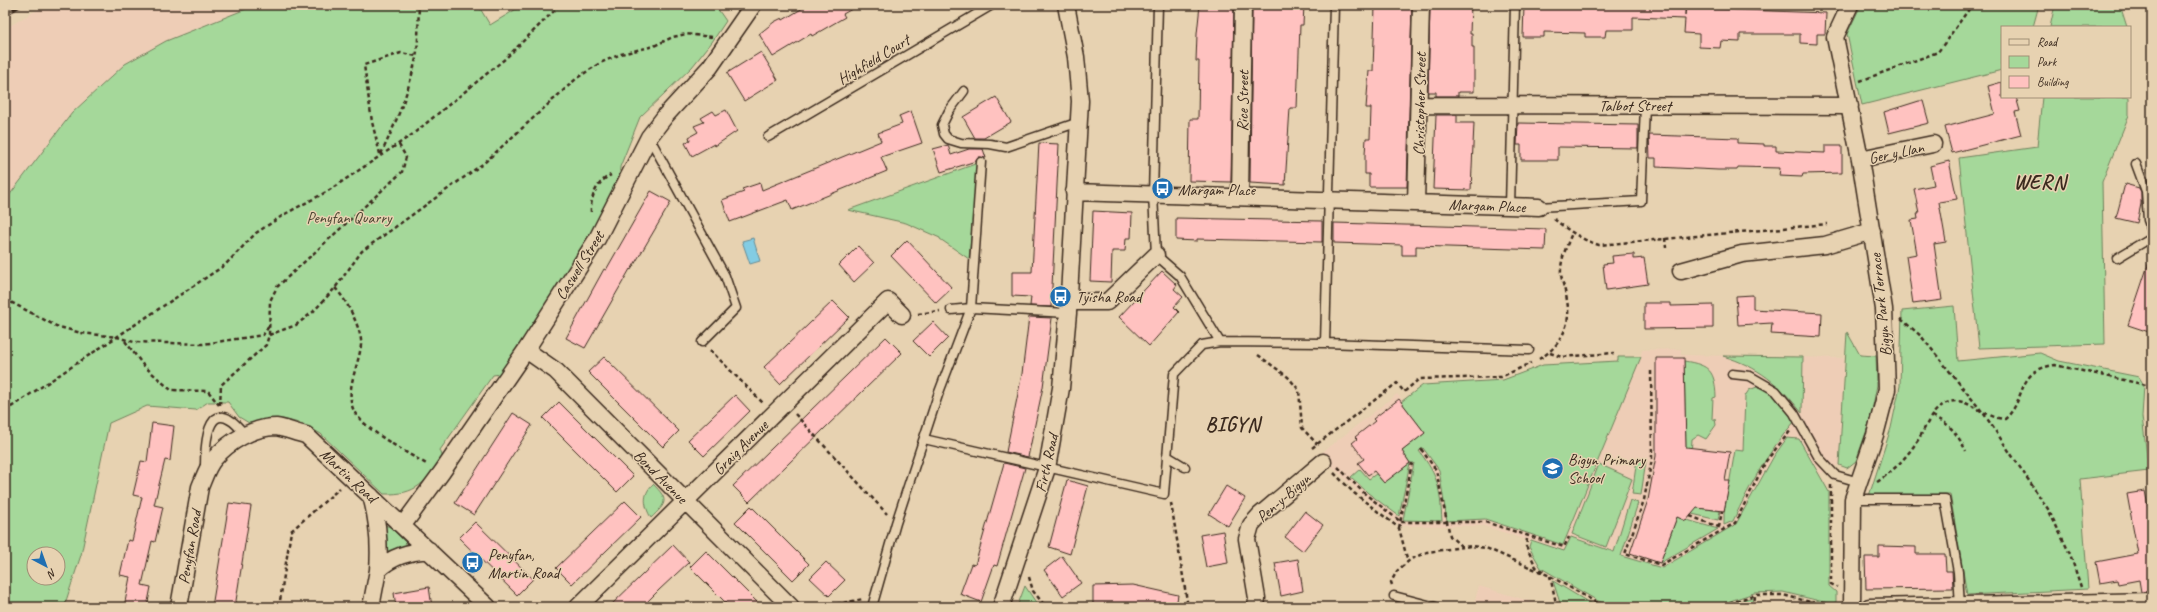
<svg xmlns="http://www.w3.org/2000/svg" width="2157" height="612" font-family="Caveat,sans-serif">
  <rect width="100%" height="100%" fill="#e7d2b1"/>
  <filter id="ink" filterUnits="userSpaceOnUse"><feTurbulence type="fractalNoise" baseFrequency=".025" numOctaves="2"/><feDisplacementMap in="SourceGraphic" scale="8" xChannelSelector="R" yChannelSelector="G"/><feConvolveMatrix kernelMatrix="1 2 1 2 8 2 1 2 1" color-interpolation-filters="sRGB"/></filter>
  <g filter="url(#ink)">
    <path fill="#eecdb6" d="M45,5H256L166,41L125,64L72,113L8,197L5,196V29Z
      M1681,349V355L1844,358L1839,465L1819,474L1799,439L1760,518L1658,582L1484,526H1401L1362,496L1320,454L1397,394L1403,400L1423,385L1503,380L1543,365L1618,361V357H1641L1642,350Z
      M1479,586L1549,607H1473Z"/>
    <path fill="#a5d89a" stroke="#70815c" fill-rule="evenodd" d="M256,5H478L490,25L523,5H715L726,21L712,42L692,67L640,117L620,167L619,181L600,221L500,374L493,375L440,450L443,458C425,482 417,495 384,494L321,434L303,424L283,419L249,423L239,417L228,402H208L196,410L147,406L109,423L81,555L64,607H5V196L8,197L72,113L125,64L166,41ZM34,554H58V578H34Z
      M1861,5H2039L2033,27H2002V70L1862,105L1847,34Z
      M2055,5H2120L2127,27H2050Z
      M2042,97H2129V115L2102,182L2105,344L1979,348L1959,158L2037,147Z
      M978,163L969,259L940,239V238L906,223L848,210Z
      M1954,306L1958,361L2040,353L2059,361L2139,377L2144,385L2142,417L2149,471L2080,479L2088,589L1967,595L1950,494L1869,496L1891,428L1900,386L1902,311Z
      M1847,332L1860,355L1876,356L1877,385L1870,421L1856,461L1847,468L1839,465Z
      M1723,356L1803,357L1802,413C1779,384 1759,367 1723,356Z
      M1618,357H1641L1563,545L1485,519L1447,521L1439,470L1423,448L1419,451C1439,477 1440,489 1442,521L1403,520L1414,463H1410L1399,516L1368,493L1351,477L1360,469L1369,479L1376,474L1384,483L1410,463L1402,451L1425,433L1401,402L1423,385L1503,380L1543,365L1618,361Z
      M1684,361C1710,365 1715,371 1716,397L1713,398L1712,419H1715L1716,425L1706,439L1698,435L1692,439L1691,457L1686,453Z
      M1757,387C1774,390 1785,407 1795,421C1768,451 1750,485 1733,521L1724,525V514L1735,450L1743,451L1745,396L1749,390Z
      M1787,438L1799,439L1829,492V586L1836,592V605L1783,592L1754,593L1712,607H1614L1598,601L1541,568L1529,547L1531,540L1564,551L1571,537L1614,552L1630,500L1638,503L1621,556L1662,568L1736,524L1774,456Z
      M1637,459L1646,461L1641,495L1632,494Z
      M1599,464L1632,479L1606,547L1572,534Z
      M653,484C669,500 667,503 651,518C644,505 642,495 653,484Z
      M1692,507L1720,511L1718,520L1692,514Z
      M1677,517L1718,529L1660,563Z
      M385,525L390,527L406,543V547L389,554L386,552Z
      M1553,581L1588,602L1603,607H1559L1560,603Z
      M1025,586L1039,607H1017Z
      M1753,597L1752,607H1721L1726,605Z"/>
    <path fill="#83cce3" stroke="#668b94" d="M753,238L760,261L750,264L742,241Z"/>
    <path fill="#ffc2c0" stroke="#3b2a1e" d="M808,5H859L843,14L845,17L812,36L811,34L773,57L759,34L774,22L782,18L783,20Z
      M1200,5H1234L1231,182L1189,181L1190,119H1198L1199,61H1196L1197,34Z
      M1252,5H1304L1303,25H1300L1297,108H1290L1285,185L1250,183Z
      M1393,5H1412L1407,187H1369V174H1365V155L1366,138H1370L1371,108H1366L1369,71H1373L1375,6L1393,7Z
      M1430,5H1471L1470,34H1472V47H1474V92H1458V96H1436V92H1428Z
      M1524,5H1685V15L1686,8L1826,13L1825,34H1817V44L1800,43V34H1740V42L1721,41L1720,48L1699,47V34L1684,33L1685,19L1633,17V30H1606L1605,37H1585V33L1544,32V37H1523Z
      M761,52L778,80L744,101L727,73Z
      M2002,82V97H2016L2020,111L2015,112L2021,135L1952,153L1945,127L1995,114L1988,86Z
      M996,97L1011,122L984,138H975L963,117Z
      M1919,101H1923L1929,123L1889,133L1884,112Z
      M726,110L737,131L715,146L714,144L692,156L685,143L690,140L689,137L698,132L694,126L704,122L701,118L713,111L716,115Z
      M911,111L922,143L881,157L887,171L792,210L788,200L730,222L722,200L744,192L742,189L760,183L762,190L881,141L878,133L902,124L899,116Z
      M1436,115H1457V123H1474L1471,190L1433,189Z
      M1518,123L1638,125V148L1558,147V160H1521V145H1517Z
      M1649,135L1738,138V143L1764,144V146H1776V151L1825,153V146H1842V173L1803,174L1802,177L1779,176L1780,168L1738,167L1737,170H1718L1656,167V158H1650Z
      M1039,143L1059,144L1051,307L1030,306L1031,297L1012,296V272H1032Z
      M948,145L951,155L969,149H983L986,158L979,157L976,161L941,172L933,149Z
      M1949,161L1957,199L1939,202L1946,242L1934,244L1942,300L1913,304L1906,256L1917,254L1911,220L1918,219L1917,213H1919L1914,189L1934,185L1930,166Z
      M2125,184L2139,188L2141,192V204L2137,223L2116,218Z
      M651,191L671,202L631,270L630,269L585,348L566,338L604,269L606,270Z
      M1093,211L1132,213L1131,238H1126L1125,251H1112L1111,282L1090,281Z
      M1176,218L1322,221V242L1197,239V241L1176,240Z
      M1334,223L1546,229L1545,250L1416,246V255H1402V245L1334,243Z
      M907,240L952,288L936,303L891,256Z
      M858,246L874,263L854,282L839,265Z
      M1634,254V259L1644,258L1648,284L1606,290L1603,264L1613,263L1612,256Z
      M2149,262H2152V333L2128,325Z
      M1162,271L1177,285L1174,289L1183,297L1174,307L1179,312L1149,346L1119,317Z
      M1753,295V309L1822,313L1821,337L1771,334L1772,323L1738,325L1736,296Z
      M833,301L849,317L780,384L764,367Z
      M1644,303H1671V306L1713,305V328L1644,329Z
      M1029,317L1052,318L1043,387L1028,457L1006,452L1022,374Z
      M933,322L948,338L929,357L913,341Z
      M886,337L902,353L749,502L733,486Z
      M604,357L679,431L663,447L588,372Z
      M1656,358H1684L1686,447L1730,452L1725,481H1730L1724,511L1697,508L1686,521L1677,517L1660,563L1630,553L1648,500L1656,456Z
      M735,395L750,411L704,456L688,440Z
      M1399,399L1425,433L1402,451L1410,463L1384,483L1374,471L1368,475L1358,463L1364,459L1352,443L1357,439L1355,437L1375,421L1373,419Z
      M559,402L633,476L617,492L543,418Z
      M513,413L532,425L474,515L455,503Z
      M152,423L174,426L170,461L165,460L154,505L163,507L155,542L152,541L142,585L151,587L147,607H124L130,577L120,575L128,540L132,541L142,497L133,495L141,461L147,462Z
      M1004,463L1025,468L997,566L994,565L981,602L960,594L971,564L975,565Z
      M1067,480L1088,486L1070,554L1049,547Z
      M1226,486L1245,498L1228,526L1209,514Z
      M2145,491L2149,511L2152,510V592H2141L2139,580L2118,584L2117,580L2100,583L2096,562L2138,554L2127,494Z
      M625,501L641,517L572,584L556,568Z
      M229,503L251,506L235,607H212Z
      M751,506L809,564L793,580L735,522Z
      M1305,511L1323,525L1303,551L1285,537Z
      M475,522L533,579L517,595L459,538Z
      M1223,531L1228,563L1206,567L1200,535Z
      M673,545L689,562L659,590L642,607H609Z
      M1879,546L1916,547V554H1945L1946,571H1952L1953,588L1866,589L1865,557H1879Z
      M706,551L762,607H730L690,567Z
      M1062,556L1081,583L1063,596L1044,570Z
      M1298,559L1303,591L1281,596L1275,563Z
      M826,562L845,580L829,596L810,578Z
      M1133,585L1178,595L1176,607H1093V586Z
      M429,587L432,607H396L394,593Z"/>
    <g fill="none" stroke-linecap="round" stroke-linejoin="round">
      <defs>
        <path id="service" d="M1158,5L1153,194L1156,255L1180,276L1220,342L1325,343L1529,350
          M964,91L949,111L942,125L944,134L948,139L961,143L990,144L1006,147L1079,122
          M649,137L725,276L736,308L702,342
          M768,137L992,5
          M2136,164L2146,191L2148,220L2152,231
          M1510,206L1515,5
          M1539,207L1641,201L1645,106
          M2117,258L2152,237
          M951,310L971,308L1068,313
          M1325,343L1334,5
          M1732,374L1750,376L1776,391L1794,413L1819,458L1835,475L1859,482
          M924,439L1164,494L1174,374L1202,345L1220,342
          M1167,456L1185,467
          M205,467C205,455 205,404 230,420C236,423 241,430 245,435
          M1853,499H1945L1958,572L1960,607
          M1394,596L1436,607
          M872,607L896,523L938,395L971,308L981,162"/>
        <path id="minor" d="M1850,5L1835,37L1860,159L1884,309L1887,389L1875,435L1853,499L1852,607
          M1419,105L1850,106
          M1860,159L1933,144
          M1074,192L1539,207
          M1240,197L1243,5
          M1416,203L1421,5
          M1681,271L1742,254L1825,245L1872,231
          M1068,302H1107L1156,255
          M526,350L556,371L791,607
          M371,496C378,521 380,544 378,570C392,556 409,552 429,550
          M403,525L442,472L526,350L597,239L649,137L666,115L710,67L753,5
          M179,607L200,487C204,478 207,467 214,459C228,442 253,427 276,427C285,428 296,433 306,435L488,607
          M371,607L378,570
          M578,607L888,301L902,315
          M1001,607L1047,468L1061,388L1068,313L1080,101L1076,57L1066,5
          M1256,607L1257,598L1247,539L1251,525L1260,515L1323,462
          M1869,607L2152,601"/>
      </defs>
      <use href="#service" stroke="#3b2a1e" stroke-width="11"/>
      <use href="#minor" stroke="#3b2a1e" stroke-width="19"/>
      <path stroke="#3b2a1e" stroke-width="2.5" stroke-dasharray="4 3" stroke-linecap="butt" d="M2135,5L2136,8L2151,5
        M1860,81L1938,52L1972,5
        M380,154L372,122L364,65L401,53L416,56
        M381,154C396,123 409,91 416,58C419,41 418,22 419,5
        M591,212C590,198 597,181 611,175
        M1554,219C1568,230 1582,240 1599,245L1827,224
        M1665,238L1666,248
        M335,288C345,297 363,331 361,345C359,366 344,390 354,411C363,429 409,454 428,465
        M5,299L56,326L81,333L117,337L134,342L203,344L263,335L269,326
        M918,314L940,311
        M1901,319L1921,336L1984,414L2048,509L2070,554L2081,587
        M269,335L296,325L313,312L335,288L362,251L484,163L577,78L600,63L621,54L654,46L673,37L686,34L712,37
        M125,341L143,365L171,390L208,391L219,405
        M710,350L763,403
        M1550,353L1562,357L1614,353
        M1258,355L1288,377L1299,390L1302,428L1317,444
        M1539,359C1560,347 1572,325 1567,301C1566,292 1562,283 1561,274C1560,260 1567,245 1572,233
        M1651,371L1652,459L1644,500L1625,554L1661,565L1735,523L1766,461L1791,430
        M220,405L221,385L266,345L269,335L270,301L277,287L402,172L406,157L398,143
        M5,411L225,265L256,233L285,214L328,191L413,134L506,58L560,5
        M795,414L887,514
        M1932,416C1949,422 1958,435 1966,451
        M5,418L6,411
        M1312,448L1397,383L1404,392L1419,379L1501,377L1531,363
        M1421,449L1436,470L1450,536L1462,547
        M1338,467L1364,493L1401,522H1485L1564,547L1569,537
        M1334,473L1354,493L1399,528L1408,562
        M1877,482C1893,471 1905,459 1916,443C1924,432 1929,415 1940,407C1945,403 1950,401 1957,401C1972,402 1986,418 2005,419C2027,400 2015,370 2055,365L2151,386
        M1831,485V584L1837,587
        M1171,503L1187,601L1185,607
        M1690,516L1724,529
        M1719,527L1722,511
        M1399,528L1412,463
        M1527,539L1526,546L1536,567L1544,572
        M1550,576L1556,603L1555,607
        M1029,577L1033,591L1046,607
        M1392,585L1391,582L1397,571L1411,559L1427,552L1471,546L1486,548L1550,576L1597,603L1609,607
        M279,607L291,531L340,488
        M823,607L863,599
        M1716,607L1755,595
        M1754,607L1755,595H1783L1830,607"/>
      <use href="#service" stroke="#e7d2b1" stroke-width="8"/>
      <use href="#minor" stroke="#e7d2b1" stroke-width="16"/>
      <defs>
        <path id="rail" d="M5,14L20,5"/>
      </defs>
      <use href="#rail" stroke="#3b2a1e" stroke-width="4.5"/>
      <use href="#rail" stroke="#e7d2b1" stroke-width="3" stroke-dasharray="9" stroke-linecap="butt"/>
    </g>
  </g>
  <defs>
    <symbol id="bus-disc" viewBox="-11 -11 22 22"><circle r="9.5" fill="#1f6fb2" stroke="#e7d2b1"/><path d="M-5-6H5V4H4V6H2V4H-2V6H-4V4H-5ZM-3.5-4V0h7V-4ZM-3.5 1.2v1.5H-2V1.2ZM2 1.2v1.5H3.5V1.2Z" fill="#fff"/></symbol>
    <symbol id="school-disc" viewBox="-11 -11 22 22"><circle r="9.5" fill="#1f6fb2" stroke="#e7d2b1"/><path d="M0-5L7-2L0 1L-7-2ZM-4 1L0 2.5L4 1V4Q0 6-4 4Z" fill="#fff"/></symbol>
  </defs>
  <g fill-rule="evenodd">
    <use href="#bus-disc" x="1150" y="176" width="25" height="25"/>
    <use href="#bus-disc" x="1048" y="284" width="25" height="25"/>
    <use href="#school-disc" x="1540" y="456" width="25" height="25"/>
    <use href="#bus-disc" x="460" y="550" width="25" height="25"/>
  </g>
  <g text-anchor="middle" stroke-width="3" stroke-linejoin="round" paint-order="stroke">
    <g font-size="16" fill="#3b2a1e" stroke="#e7d2b1">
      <text transform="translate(873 59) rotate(-31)" y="6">Highfield Court</text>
      <text transform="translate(1242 101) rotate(-89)" y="6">Rice Street</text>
      <text transform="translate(1419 104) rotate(-89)" y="6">Christopher Street</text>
      <text x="1635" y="111">Talbot Street</text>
      <text transform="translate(1896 152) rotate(-12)" y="6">Ger y Llan</text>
      <text transform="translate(1487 205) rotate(2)" y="6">Margam Place</text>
      <text transform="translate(579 265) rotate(-58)" y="6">Caswell Street</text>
      <text transform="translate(1880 305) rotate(-96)" y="6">Bigyn Park Terrace</text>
      <text transform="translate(740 447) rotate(-45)" y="6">Graig Avenue</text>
      <text transform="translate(1046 463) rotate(-77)" y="6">Firth Road</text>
      <text transform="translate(349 475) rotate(43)" y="6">Martin Road</text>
      <text transform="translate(661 476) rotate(45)" y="6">Bond Avenue</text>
      <text transform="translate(1283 497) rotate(-41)" y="6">Pen-y-Bigyn</text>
      <text transform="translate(189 547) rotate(-80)" y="6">Penyfan Road</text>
    </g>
    <g font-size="16" fill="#3b2a1e" stroke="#e7d2b1" text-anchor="start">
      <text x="1178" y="195">Margam Place</text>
      <text x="1076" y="302">Tyisha Road</text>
      <text x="1568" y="465">Bigyn Primary<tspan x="1568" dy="18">School</tspan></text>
      <text x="488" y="560">Penyfan,<tspan x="488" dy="18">Martin Road</tspan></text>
    </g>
    <g font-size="16" fill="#4b4431" stroke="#e7d2b1">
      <text x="349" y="223">Penyfan Quarry</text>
    </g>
    <g font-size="20" font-weight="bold" letter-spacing="1" fill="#3b2a1e" stroke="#e7d2b1">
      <text x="2040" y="189">WERN</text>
      <text x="1233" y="431">BIGYN</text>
    </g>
  </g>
  <rect width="2157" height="612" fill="none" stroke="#e7d2b1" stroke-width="20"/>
  <rect x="10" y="10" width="2137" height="592" fill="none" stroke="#3b2a1e" stroke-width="1.5" filter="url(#ink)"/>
  <rect x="2001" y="26" width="130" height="72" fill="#e7d2b1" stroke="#a28f76"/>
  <rect x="2009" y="39" width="20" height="6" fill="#e7d2b1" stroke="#a28f76"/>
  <text x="2037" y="46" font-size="12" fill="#3b2a1e">Road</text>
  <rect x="2009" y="56" width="20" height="12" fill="#a5d89a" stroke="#a28f76"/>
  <text x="2037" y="66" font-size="12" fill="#3b2a1e">Park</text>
  <rect x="2009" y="76" width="20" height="12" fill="#ffc2c0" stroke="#a28f76"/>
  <text x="2037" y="86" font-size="12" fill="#3b2a1e">Building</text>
  <g transform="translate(46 566) rotate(139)"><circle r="19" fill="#e7d2b1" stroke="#a28f76"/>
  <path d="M0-3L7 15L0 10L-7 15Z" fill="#1f6fb2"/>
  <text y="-6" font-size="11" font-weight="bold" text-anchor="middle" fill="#3b2a1e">N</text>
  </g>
</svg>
